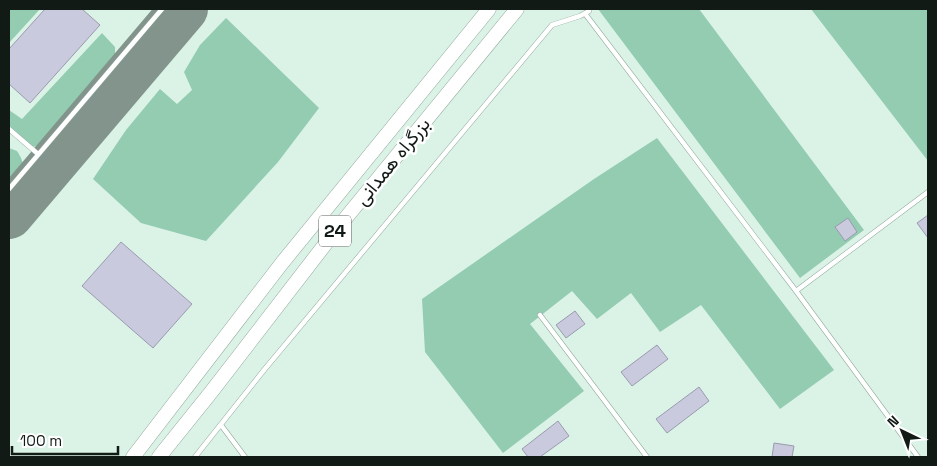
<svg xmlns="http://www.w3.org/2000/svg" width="937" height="466" font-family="'Space Grotesk',Vazirmatn,sans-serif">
  <rect width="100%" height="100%" fill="#dbf3e7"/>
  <path fill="#93ccb1" d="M9,9H40L9,43Z
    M598,9H699L864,230L800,278Z
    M811,9H928V161Z
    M226,18L319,108L278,162L206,241L141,223L93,179L126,130L160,89L177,104L192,90L184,72L200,45Z
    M102,33L115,47V57L38,147L23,145L9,125V110L22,119Z
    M657,138L834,370L780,409L701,305L660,332L631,293L597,319L572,291L530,324L584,391L503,453L425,352L422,299L594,179Z
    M9,148L17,151C29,169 21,172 9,187Z"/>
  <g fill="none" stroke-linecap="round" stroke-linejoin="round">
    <path stroke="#82948b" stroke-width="48" d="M9,215L184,9"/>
  </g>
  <path fill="#cacadf" stroke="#9a9aae" d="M45,9H82L100,25L30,103L9,84V49Z
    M928,215V238L917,223Z
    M848,218L857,232L845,241L835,227Z
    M121,242L192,304L153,348L82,286Z
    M575,311L585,324L566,338L556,325Z
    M657,345L668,359L632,386L621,372Z
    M699,387L709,401L667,433L656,419Z
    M558,421L569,436L540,457H528L522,449Z
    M774,443L794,446L792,457H772Z"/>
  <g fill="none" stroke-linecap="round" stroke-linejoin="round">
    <defs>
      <path id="service" d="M586,15L796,291L928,192
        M9,129L38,154
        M9,189L162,9
        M796,291L918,457
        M540,315L647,457
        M221,425L245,457
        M195,457L264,370L552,25L580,16L589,11V9"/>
      <path id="trunk" d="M133,457L282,263L489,9
        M159,457L212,391L340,225L517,9"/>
    </defs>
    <use href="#service" stroke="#93a99e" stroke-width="5.5"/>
    <use href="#trunk" stroke="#93a99e" stroke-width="15"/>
    <use href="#service" stroke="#fff" stroke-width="4.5"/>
    <use href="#trunk" stroke="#fff" stroke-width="14"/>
  </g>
  <g text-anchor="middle" stroke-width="5" stroke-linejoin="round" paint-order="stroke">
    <rect fill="#fff" stroke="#595f5c" stroke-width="1" x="319" y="215.5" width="32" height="31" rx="4"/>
    <g font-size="18" font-weight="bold" fill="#121a16">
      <text x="335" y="237">24</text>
    </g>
    <g font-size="19" fill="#121a16" stroke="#fff">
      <text transform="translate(392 161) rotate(-51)" y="7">بزرگراه همدانی</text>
    </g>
  </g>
  <rect width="937" height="466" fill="none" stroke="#121a16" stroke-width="20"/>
  <g transform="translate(902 431) rotate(317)" stroke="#ffffff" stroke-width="4" paint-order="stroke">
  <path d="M0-4L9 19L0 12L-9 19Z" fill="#121a16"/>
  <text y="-8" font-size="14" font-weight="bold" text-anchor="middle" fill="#121a16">N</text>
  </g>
  <path d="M12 446v8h106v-8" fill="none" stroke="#121a16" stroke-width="2.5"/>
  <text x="20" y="446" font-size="15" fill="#121a16" stroke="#ffffff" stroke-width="4" paint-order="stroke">100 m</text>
</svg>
